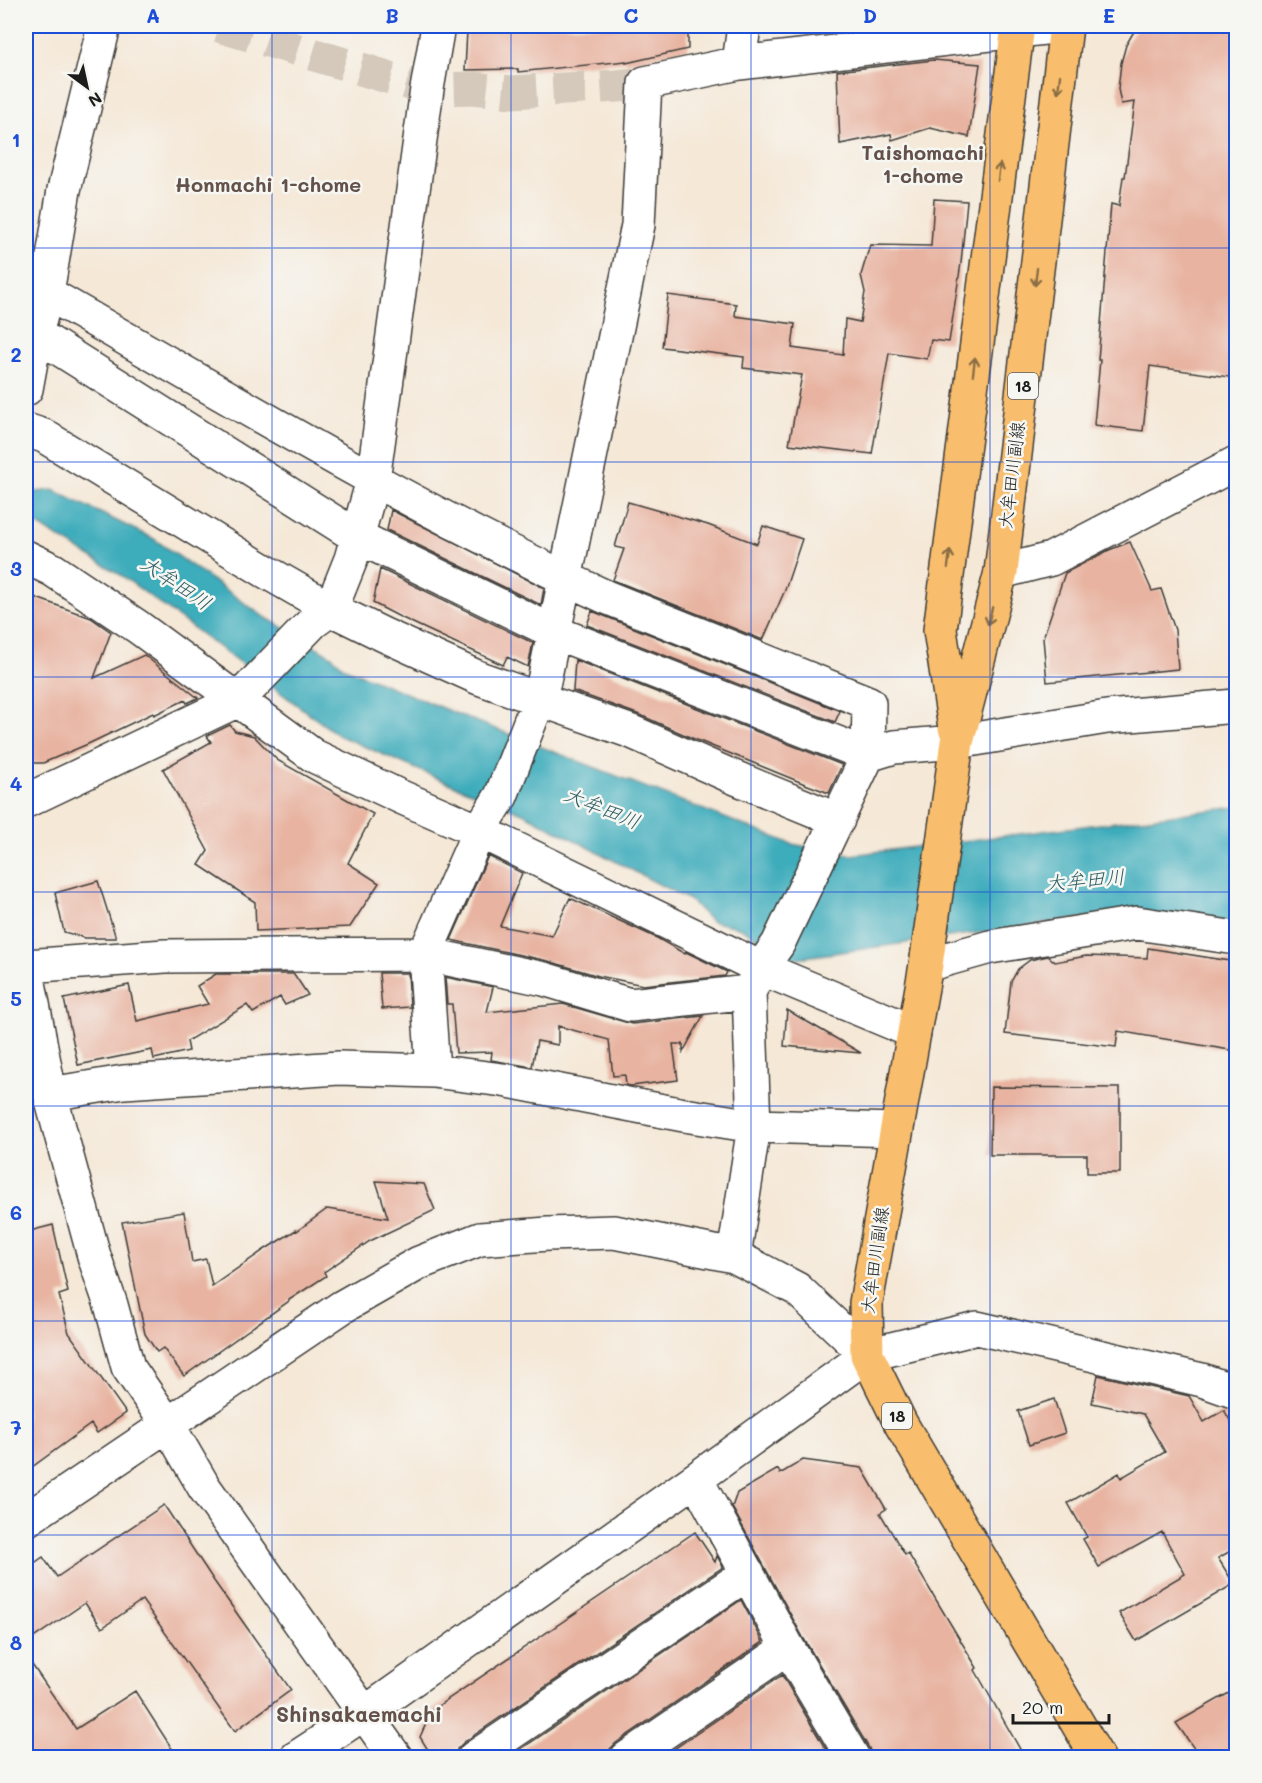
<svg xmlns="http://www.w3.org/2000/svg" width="1262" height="1783" font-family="Mali,'Klee One',sans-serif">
  <rect width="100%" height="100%" fill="#f6f6f2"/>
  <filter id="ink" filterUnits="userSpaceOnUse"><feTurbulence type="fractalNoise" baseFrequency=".0167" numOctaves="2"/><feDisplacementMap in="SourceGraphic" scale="12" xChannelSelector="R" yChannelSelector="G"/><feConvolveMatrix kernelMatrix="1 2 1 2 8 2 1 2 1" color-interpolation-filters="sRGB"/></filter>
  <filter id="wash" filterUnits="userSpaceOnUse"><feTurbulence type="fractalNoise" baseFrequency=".008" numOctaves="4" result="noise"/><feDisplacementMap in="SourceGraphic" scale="24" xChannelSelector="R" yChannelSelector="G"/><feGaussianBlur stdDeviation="1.35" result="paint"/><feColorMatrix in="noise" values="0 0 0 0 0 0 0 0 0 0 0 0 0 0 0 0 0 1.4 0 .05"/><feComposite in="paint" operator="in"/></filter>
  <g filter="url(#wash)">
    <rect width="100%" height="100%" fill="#f5e8d7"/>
    <path fill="#3dacbb" stroke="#2c646c" stroke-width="1.5" d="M26,488L35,492L53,490L154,539L263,616L332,656L345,668L457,714L792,844L851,855L1236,807V929L1135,911L791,959L741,928L711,921L691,901L525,814L451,784L338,735L121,575L26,518Z"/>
    <g id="blocks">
      <path fill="#e8b3a0" d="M470,26H688V49L626,63V61L518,72V69L465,70L467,30H470Z
        M1141,26H1236V378L1150,366L1143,431L1094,425L1100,360H1098L1111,204L1119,206L1123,177H1125L1135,102L1121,104L1118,89L1121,63L1126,45L1133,33Z
        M934,60L980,64L969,137L930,128L892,140L891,134L840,144L837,71Z
        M934,199L967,201L961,263L949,342L931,340L927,359L889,353L872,454L789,444L802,375L743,368L744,357L662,347L668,295L736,304L735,316L795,324L792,348L843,355L845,319L860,322L865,292L861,275L870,245L931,246Z
        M628,502L708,525L757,544L763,526L802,539L785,590L763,640L613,580L624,549L615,547Z
        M391,510L544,588L541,605L387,530Z
        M1130,542L1152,591L1161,589L1175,630L1178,669L1047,682L1043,638L1065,573L1109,550Z
        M380,569L533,643L528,667L507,657L503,665L398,616L373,603Z
        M26,594L91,618L111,632L94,678L144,655L198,698L187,703L185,700L154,715L153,713L88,744L43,763H26Z
        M592,611L840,711L835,722L587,625Z
        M575,660L842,765L829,793L805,784L692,738L640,715L573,691Z
        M230,725L235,731L254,736L277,760L373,814L348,863L379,883L350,927L256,931L255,902L199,865L208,851L163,769L211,742L207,736Z
        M488,856L522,873L500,926L552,936L570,898L657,938L685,954L686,952L727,972L725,976L643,985L599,976L548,961L451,940Z
        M98,881L116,938H85L64,932L55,893Z
        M1148,948L1236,962V1051L1118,1031L1116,1047L1005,1034L1011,982L1018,969L1030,960L1048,956L1055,962L1086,956L1147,958Z
        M379,973H408L410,1007L382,1009Z
        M216,974H294L308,995L285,1005L280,997L253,1013L247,1005L187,1041L189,1051L154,1059L152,1050L78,1065L64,999L129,985L137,1021L208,1004L197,986Z
        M445,977L493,987L487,1012L563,1004L632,1024L703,1016L683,1052V1044H673L678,1080L631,1086L626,1085L625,1075L613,1076L609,1040L558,1026V1045L537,1041L532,1067L491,1060L492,1052L456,1053L452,1004H447Z
        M787,1010L861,1053L784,1046Z
        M991,1087L1120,1088V1173H1087V1155H990Z
        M376,1181L424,1184L435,1210L370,1241L324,1272L326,1276L289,1300V1301L184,1376L163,1348L157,1352L145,1334L122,1222L184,1212L192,1262L206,1259L212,1286L264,1250L296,1230L297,1231L327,1209L388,1218Z
        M53,1225L68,1292L59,1295L69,1333L126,1413L97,1433L91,1424L32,1467L26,1446V1232Z
        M1098,1375L1189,1396L1204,1422L1224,1410L1236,1431V1548L1218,1558L1234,1584L1136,1641L1119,1613L1185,1574L1162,1532L1099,1567L1083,1539L1087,1537L1068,1503L1119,1473L1121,1478L1165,1452L1143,1414L1092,1403Z
        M1054,1399L1065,1433L1029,1445L1018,1411Z
        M803,1460L862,1468L886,1509L880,1513L905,1555L908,1553L977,1668L975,1670L1025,1758H872L869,1748L804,1639L732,1507L737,1493L778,1469L780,1474Z
        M164,1505L214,1581L291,1690L235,1731L142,1600L102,1628L85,1603L26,1643V1569L43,1557L57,1577Z
        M695,1532L715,1562L717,1556L723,1567L464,1742L457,1749L456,1758H433L420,1737L432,1710Z
        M741,1600L763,1642L616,1743L610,1749L609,1758H508Z
        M26,1656L76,1729L135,1691L178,1758H26Z
        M782,1675L831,1758H661Z
        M1236,1689V1752L1220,1758H1210L1195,1750L1176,1723Z"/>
    </g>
  </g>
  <g filter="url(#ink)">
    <use href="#blocks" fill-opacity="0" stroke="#3d3b38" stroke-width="1.5"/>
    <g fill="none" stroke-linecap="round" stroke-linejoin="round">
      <path stroke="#d4c9bb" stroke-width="33" stroke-dasharray="33 16" stroke-linecap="butt" d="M219,26L427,89L473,88L511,92L618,86L645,83"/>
      <defs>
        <path id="minor" d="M739,63L744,26
          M26,291L47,293C231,399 413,509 606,597L869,703L868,755L554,632L356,536L36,334L26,333
          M26,389L36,334L47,293L64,190L104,26
          M26,430L44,436L265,571L331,609L384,635L479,678L632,732L731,776L838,820
          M26,557L53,570L138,627L314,756L401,797L479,831L761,968L914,1032
          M1001,572L1051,559L1236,463
          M26,801L238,700L313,622L331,609L351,559L373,480L427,89L438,26
          M926,965L990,947L1137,923L1236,938
          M26,966L165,956L425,954L544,979L630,1005L749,992L761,968L778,944L868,755L894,747L957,742L1107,717L1236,706
          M26,967L50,1094L94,1256L111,1305L128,1367L168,1425L204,1487L396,1758
          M433,1071L425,954L479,831L501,796L539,699L544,681L638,225L645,83L739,63L1062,26
          M50,1094L124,1082L339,1068L433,1071L503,1080L684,1115L754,1126L896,1130
          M734,1256L754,1126L749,992
          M696,1479L788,1648L853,1758
          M26,1520L342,1307L419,1263L480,1239L548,1234L614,1232L734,1256L797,1289L867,1355
          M296,1758L365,1713L696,1479L867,1355L977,1328L1202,1380L1236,1392
          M474,1758L748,1573
          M627,1758L788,1648"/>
        <path id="major" d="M1066,26L1001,572L957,742L926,965L866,1303L867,1355L901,1424L1098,1758
          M955,728L940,630L1018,26"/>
      </defs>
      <use href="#minor" stroke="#3d3b38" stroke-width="36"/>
      <use href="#major" stroke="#3d3b38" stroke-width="36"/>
      <use href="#minor" stroke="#fff" stroke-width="33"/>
      <use href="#major" stroke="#f9be6d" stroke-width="33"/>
    </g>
    <defs><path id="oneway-shaft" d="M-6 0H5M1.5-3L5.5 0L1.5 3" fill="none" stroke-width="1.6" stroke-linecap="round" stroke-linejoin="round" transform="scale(1.5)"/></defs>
    <g stroke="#8a6d44">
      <use href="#oneway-shaft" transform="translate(1059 84) rotate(97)"/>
      <use href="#oneway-shaft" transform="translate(999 172) rotate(-83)"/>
      <use href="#oneway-shaft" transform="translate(1036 277) rotate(97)"/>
      <use href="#oneway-shaft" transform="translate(974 366) rotate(-83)"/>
      <use href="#oneway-shaft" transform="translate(949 559) rotate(-83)"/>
      <use href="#oneway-shaft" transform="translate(990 616) rotate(104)"/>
    </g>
  </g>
  <path fill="none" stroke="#1d4ed8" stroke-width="1.5" stroke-opacity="0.55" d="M272,26V1758M511,26V1758M751,26V1758M990,26V1758M26,248H1236M26,462H1236M26,677H1236M26,892H1236M26,1106H1236M26,1321H1236M26,1535H1236"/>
  <g text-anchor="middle" stroke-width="5" stroke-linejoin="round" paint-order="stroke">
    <g fill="#f6f6f2" stroke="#5d5d5c" stroke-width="1.5">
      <rect x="1008" y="373" width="30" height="26" rx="4.5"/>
      <rect x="882" y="1403" width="30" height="26" rx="4.5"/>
    </g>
    <g font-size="16" font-weight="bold" fill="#1c1c1c">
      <text x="1023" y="392">18</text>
      <text x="897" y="1422">18</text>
    </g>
    <g font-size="18" fill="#1c1c1c" stroke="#f6f6f2">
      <text transform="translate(1012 475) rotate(-83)" y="6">大牟田川副線</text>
      <text transform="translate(875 1260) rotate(-82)" y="6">大牟田川副線</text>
    </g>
    <g font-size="20" font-weight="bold" fill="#63514a" stroke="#f6f6f2">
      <text x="923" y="160">Taishomachi<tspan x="923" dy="23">1-chome</tspan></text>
      <text x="268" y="192">Honmachi 1-chome</text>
    </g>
    <g font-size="20" font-style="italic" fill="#2b5d64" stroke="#f6f6f2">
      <text transform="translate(176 583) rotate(34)" y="7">大牟田川</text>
      <text transform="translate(602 808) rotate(22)" y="7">大牟田川</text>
      <text transform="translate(1085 880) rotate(-5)" y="7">大牟田川</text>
    </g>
    <g font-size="21" font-weight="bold" fill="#63514a" stroke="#f6f6f2">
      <text x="359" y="1722">Shinsakaemachi</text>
    </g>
  </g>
  <rect width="1262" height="1783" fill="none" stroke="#f6f6f2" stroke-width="66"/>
  <g transform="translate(87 87) rotate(147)" stroke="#f6f6f2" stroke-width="4.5" paint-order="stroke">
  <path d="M0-4.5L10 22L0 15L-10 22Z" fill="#1c1c1c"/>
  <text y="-9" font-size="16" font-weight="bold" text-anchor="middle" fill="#1c1c1c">N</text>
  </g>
  <path d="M1013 1714v9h96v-9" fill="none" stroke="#1c1c1c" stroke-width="3"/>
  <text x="1022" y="1714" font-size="18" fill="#1c1c1c" stroke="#f6f6f2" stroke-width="4.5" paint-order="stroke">20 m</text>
  <rect x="33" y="33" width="1196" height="1717" fill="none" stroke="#1d4ed8" stroke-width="2"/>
  <g font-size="20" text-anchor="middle" font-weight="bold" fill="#1d4ed8">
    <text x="153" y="23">A</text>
    <text x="392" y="23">B</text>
    <text x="631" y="23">C</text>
    <text x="870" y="23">D</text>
    <text x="1109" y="23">E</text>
    <text x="16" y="147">1</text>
    <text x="16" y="362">2</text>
    <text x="16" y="576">3</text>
    <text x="16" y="791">4</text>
    <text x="16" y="1006">5</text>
    <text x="16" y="1220">6</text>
    <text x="16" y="1435">7</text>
    <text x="16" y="1650">8</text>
  </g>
</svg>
